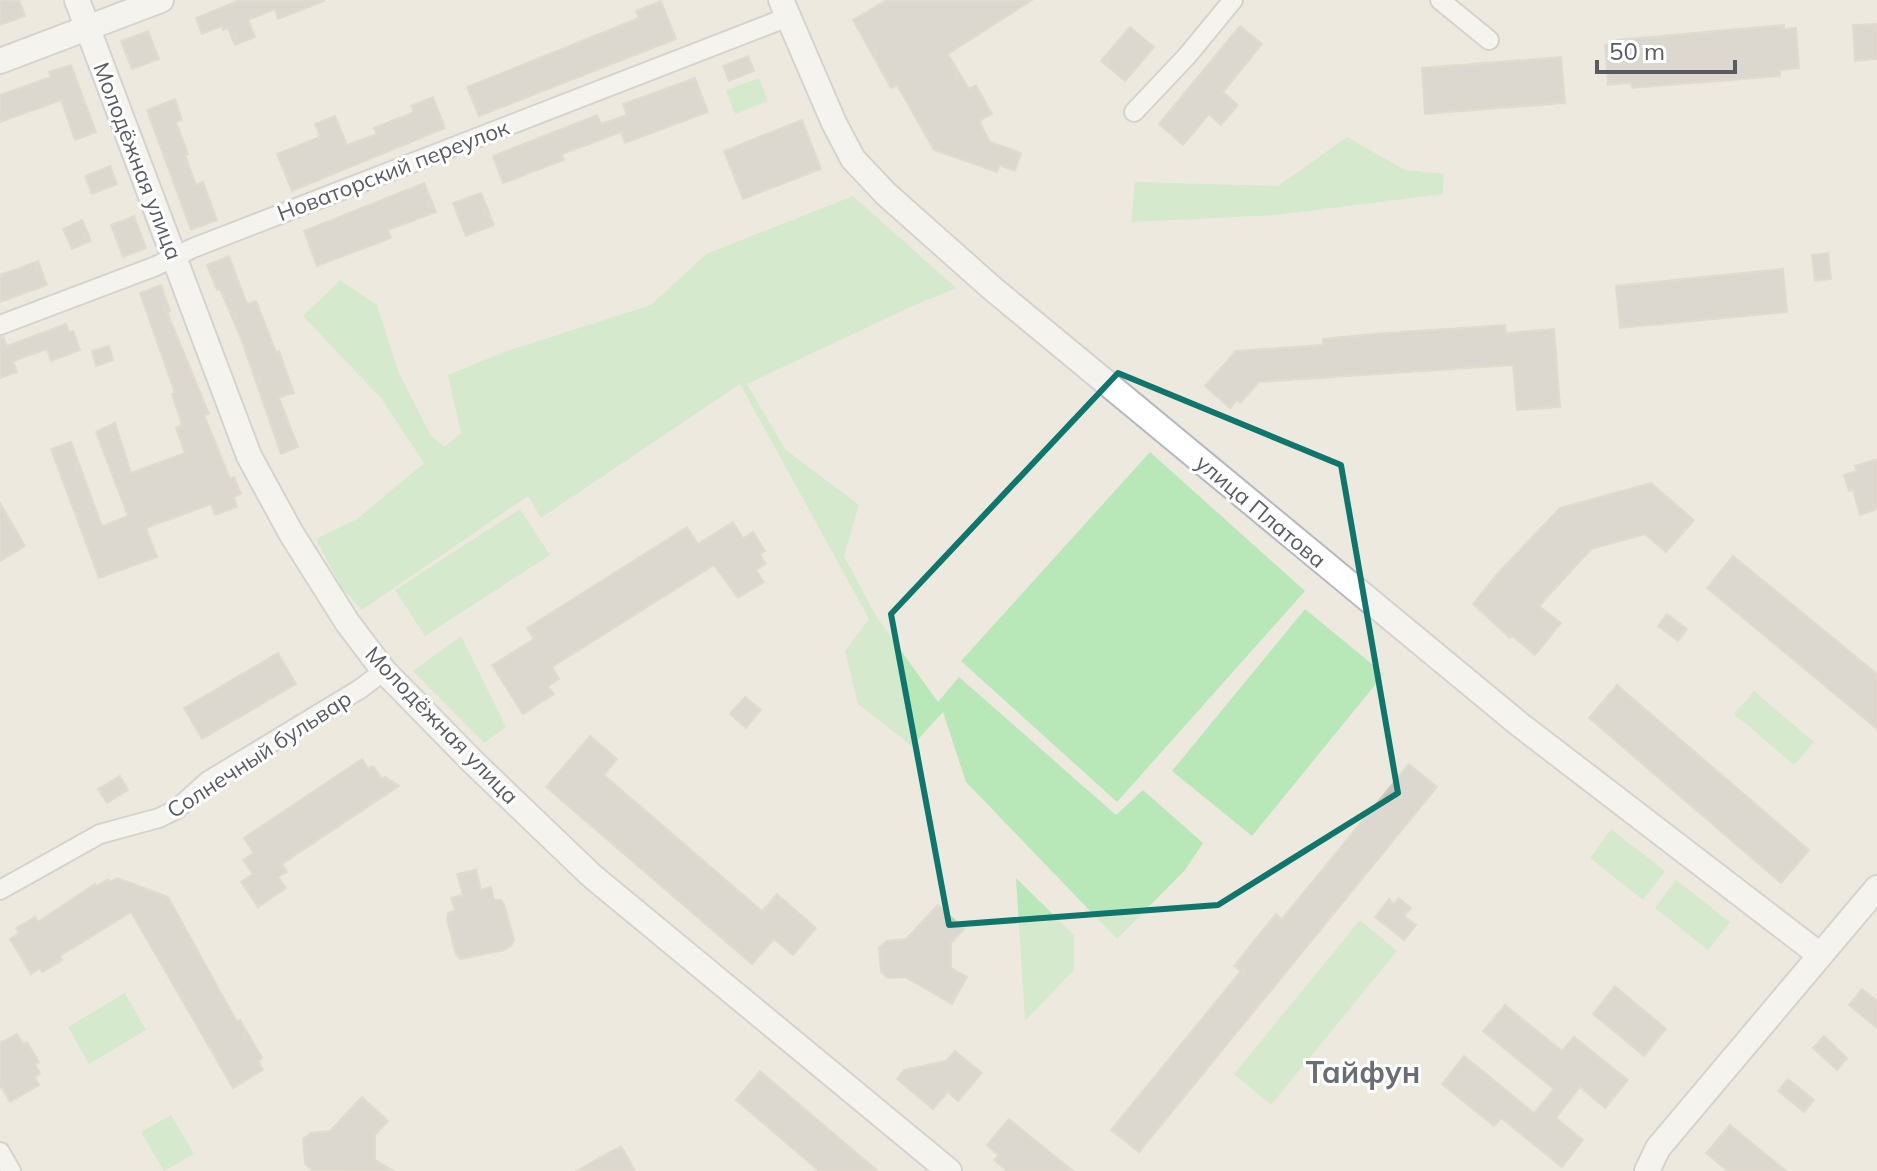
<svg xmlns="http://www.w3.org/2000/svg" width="1877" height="1171" font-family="Mulish,sans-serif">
  <rect width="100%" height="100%" fill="#ede9de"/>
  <path fill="#b9e8b8" d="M759,78L768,101L735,114L726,90Z
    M1347,137L1405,170L1444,174L1443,194L1276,215L1131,222L1135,182L1278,186Z
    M853,196L956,288L906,309L747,384L785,449L859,505L844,556L876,616L938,702L959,677L1116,815L1143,790L1203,843L1185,870L1117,939L966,782L943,712L912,746L858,704L845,651L869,619L740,384L541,518L528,496L362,610L341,587L316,539L357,519L424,463L381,398L303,316L340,280L377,305L398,371L431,436L445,447L461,433L448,375L504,352L651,305L706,254Z
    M1150,452L1305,591L1117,802L961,661Z
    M520,509L550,555L425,636L395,590Z
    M1305,609L1384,674L1252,836L1172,771Z
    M461,636L506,727L484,743L413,671Z
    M1754,691L1814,742L1794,765L1734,714Z
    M1611,829L1665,871L1643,900L1590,858Z
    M1016,878L1074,935V970L1025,1021Z
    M1676,880L1730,922L1708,950L1655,908Z
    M1360,920L1397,951L1271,1105L1234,1074Z
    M125,993L146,1030L89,1064L68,1027Z
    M171,1115L194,1154L164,1171L141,1132Z"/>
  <path fill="#c8c4bc" stroke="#d2cbbc" stroke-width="2" d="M0,0H19L25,16L0,25Z
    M240,0H324V1L278,19L275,9L248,20L255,37L235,45L228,28L223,30L222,26L202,34L196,18Z
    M887,0H1032L948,54L969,89L976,85L992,114L979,121L990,142L1021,153L1015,171L999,165L997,172L934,150L897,85L891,88L853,20Z
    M661,1L676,39L479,116L467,87L639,18L636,11Z
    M1877,24V59L1855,61L1853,25Z
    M1784,25V29L1796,28L1799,68L1780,70V76L1632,88L1631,83L1608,85L1605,45L1617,44V40Z
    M1240,26L1262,44L1223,92L1238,105L1221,125L1209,114L1183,145L1159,124Z
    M1130,27L1154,47L1125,81L1101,61Z
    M148,31L159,59L132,69L121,41Z
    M748,56L754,71L729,81L723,66Z
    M1561,57L1565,103L1425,114L1422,68Z
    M71,65L96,132L75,140L61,100L0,122V95L51,77L49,72Z
    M695,78L708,112L625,143L621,132L562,154L564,160L503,183L493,156L597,115L601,124L627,115L623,104Z
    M433,97L445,128L292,191L277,154L320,137L315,124L335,116L347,145L377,134L374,128L414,112L411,106Z
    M175,99L182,120L176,122L188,154L185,155L196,185L203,182L217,220L191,230L147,110Z
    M802,120L821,169L743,199L724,151Z
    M110,166L117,184L92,194L85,176Z
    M424,183L436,212L388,230L391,238L317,266L304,231Z
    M481,193L494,225L466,236L453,203Z
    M134,216L146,248L123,257L111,225Z
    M82,220L91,241L72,249L63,229Z
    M1828,253L1831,279L1815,281L1812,255Z
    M229,256L247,304L256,301L276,352L279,351L294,393L279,398L298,447L281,454L242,341L220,289L217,290L207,265Z
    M38,261L47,285L0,302V275Z
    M1783,269L1787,312L1620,328L1616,286Z
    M161,285L170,311L167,312L209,414L204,415L230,479L234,477L241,494L234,497L237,507L215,515L211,504L146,528L157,557L99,578L51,449L71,442L102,526L128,516L96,432L115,423L131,473L185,453L176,428L182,425L172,394L175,393L140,293Z
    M66,324L69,332L73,331L80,350L51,361L47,349L13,361L17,372L0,378V337L3,336L7,346Z
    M1505,325L1506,333L1554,329L1560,407L1517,410L1513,365L1259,382L1240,403L1237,400L1230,408L1205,386L1236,351L1323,345V339L1385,333Z
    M109,346L113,360L96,366L92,351Z
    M1877,459V509L1860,515L1853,490L1849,491L1844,475L1857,471L1855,466Z
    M1651,483L1694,520L1666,552L1645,534L1591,549L1539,606L1561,623L1535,655L1512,636L1510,638L1473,604L1498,573L1560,508Z
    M0,503L25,546L0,561Z
    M733,522L743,538L753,532L765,551L760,554L766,564L756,570L764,582L738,598L714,565L552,667L559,679L548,686L554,694L523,714L492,665L534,639L527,628L687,527L698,544Z
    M1733,556L1877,674V729L1707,588Z
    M1667,614L1687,629L1678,641L1658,626Z
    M278,653L296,684L202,739L184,708Z
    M1617,685L1809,850L1781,883L1589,718Z
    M745,697L761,710L746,728L730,714Z
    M590,736L617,759L604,775L762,911L777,894L816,928L793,955L774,939L752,964L546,787Z
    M362,759L368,769L373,766L382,779L385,777L399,786L282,864L287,872L278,877L286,888L258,907L241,882L253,874L243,860L254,853L244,838Z
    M1409,764L1437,787L1139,1152L1111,1130L1241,971L1234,966L1276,914L1282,919Z
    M120,776L128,790L107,803L98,789Z
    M476,870L481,890L491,887L494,900H501L504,904L514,940L511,946L504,950L461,959L456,955L447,919L448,913L455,910L451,898L463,895L457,874Z
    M117,878L168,897L237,1022L240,1020L262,1058L258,1061L263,1070L233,1088L131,912L60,956L62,960L42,972L40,968L31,974L10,939L19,933L16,928L35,917L38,922L95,884L96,886L108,879L110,882Z
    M1399,898L1411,908L1404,916L1416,925L1404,940L1375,917L1389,899L1394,904Z
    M938,905L964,929L951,943V968L967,977L952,1004L905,977L888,978L881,972L879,948L887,941L906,939Z
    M1615,986L1666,1029L1644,1056L1593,1014Z
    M1862,989L1877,1001V1028L1849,1005Z
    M1505,1005L1562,1051L1574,1037L1628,1080L1605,1108L1580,1087L1556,1118L1583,1140L1562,1167L1501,1118L1494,1126L1442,1084L1464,1056L1534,1113L1554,1089L1483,1031Z
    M17,1034L23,1044L27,1042L39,1062L35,1064L40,1073L35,1077L39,1085L10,1102L0,1085V1043Z
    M1824,1036L1847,1058L1837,1070L1813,1048Z
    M955,1051L982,1073L958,1101L948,1092L933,1109L897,1079L904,1070L946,1061Z
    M760,1071L839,1138L878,1171H819L736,1100Z
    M1788,1079L1814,1100L1804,1112L1778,1091Z
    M362,1097L388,1121L375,1135V1160L394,1171L312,1170L305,1164L303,1139L311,1133L330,1131Z
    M1009,1119L1073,1171H1007L994,1160L998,1155L987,1145Z
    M1730,1125L1786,1171H1728L1706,1153Z
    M621,1146L635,1171H576Z"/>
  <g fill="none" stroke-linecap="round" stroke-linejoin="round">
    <defs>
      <path id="street" d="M1440,0L1489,40
        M1134,112L1187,56L1233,0
        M0,325L156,266L193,248L788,17
        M0,890L100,834L159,818L177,809L208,781L360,689L384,671
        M0,1152L11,1171"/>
      <path id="secondary" d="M77,0L249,456L291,533L347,622L384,671L474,763L592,876L949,1171
        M781,0L834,123L853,159L886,194L993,289L1519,724L1820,955
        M0,61L161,0
        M1647,1171L1658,1148L1877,888"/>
    </defs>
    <use href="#street" stroke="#b5b8bd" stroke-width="22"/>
    <use href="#secondary" stroke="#b5b9c0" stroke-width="28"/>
    <use href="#street" stroke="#fff" stroke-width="18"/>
    <use href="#secondary" stroke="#fff" stroke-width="24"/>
  </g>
  <path d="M0 0H1877V1171H0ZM1118,373L1341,465L1398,793L1218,905L949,925L891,614Z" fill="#ede9de" fill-opacity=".55" fill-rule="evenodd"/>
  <path fill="none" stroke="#0f766e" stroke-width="6" stroke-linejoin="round" d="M1118,373L1341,465L1398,793L1218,905L949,925L891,614Z"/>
  <g text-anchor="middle" stroke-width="6" stroke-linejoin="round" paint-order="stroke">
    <g font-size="22" fill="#585c62" stroke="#fff">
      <text transform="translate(138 161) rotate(69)" y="8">Молодёжная улица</text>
      <text transform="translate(393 170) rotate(-21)" y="8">Новаторский переулок</text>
      <text transform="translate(1261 511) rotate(40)" y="8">улица Платова</text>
      <text transform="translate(442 725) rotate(46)" y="8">Молодёжная улица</text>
      <text transform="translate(259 754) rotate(-33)" y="8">Солнечный бульвар</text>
    </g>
    <g font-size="30" font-weight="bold" fill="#696e74" stroke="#fff">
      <text x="1363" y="1083">Тайфун</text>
    </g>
  </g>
  <path d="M1597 60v12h138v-12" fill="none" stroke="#585c62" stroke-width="4"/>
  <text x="1609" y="60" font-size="24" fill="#585c62" stroke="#ffffff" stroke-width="6" paint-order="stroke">50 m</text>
</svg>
